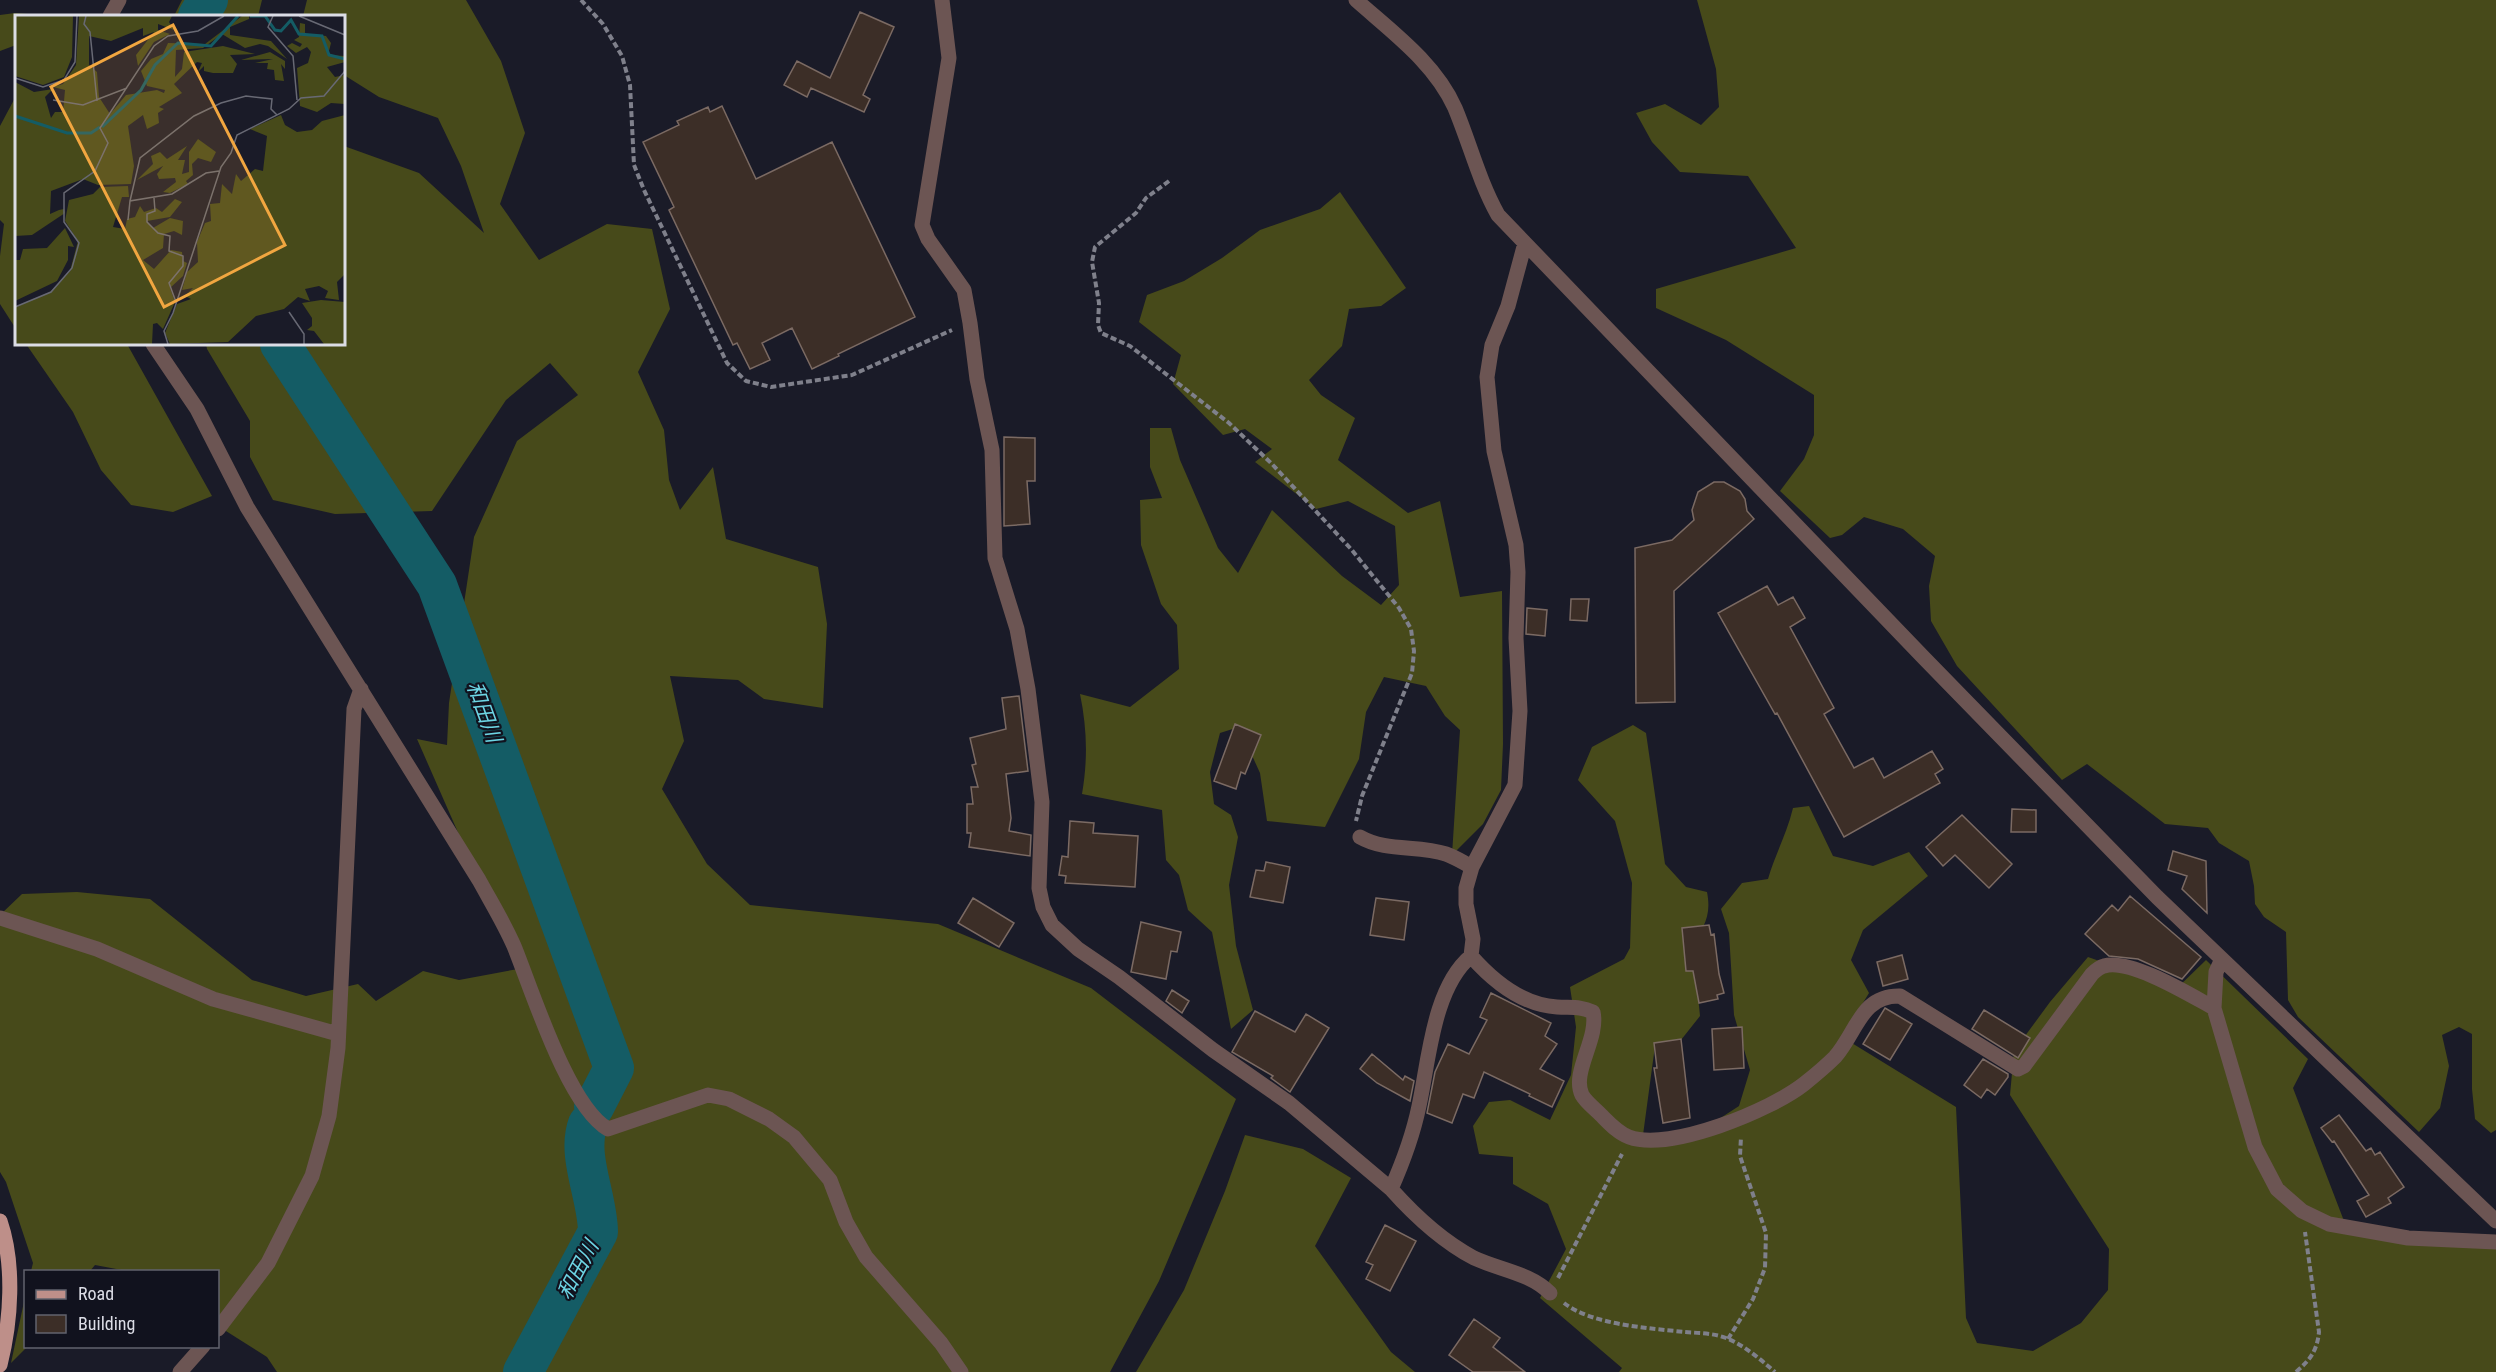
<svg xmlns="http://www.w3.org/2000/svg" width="2496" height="1372" font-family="'Roboto Condensed','Noto Sans JP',sans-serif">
  <rect width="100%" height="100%" fill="#1a1b28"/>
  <path fill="#474a1a" d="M182,0H262L258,16H174Z
    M307,0H466L501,61L525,133L500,204L539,260L607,224L652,229L670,309L638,372L664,430L669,480L680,510L713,467L726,539L818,567L827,624L823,708L764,699L738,680L670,676L684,741L662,789L707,864L750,905L938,924L1091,988L1236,1099L1159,1281L1110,1372H277L267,1357L218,1326V1272L127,1271L95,1265L90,1271H31L33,1263L6,1182L0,1172V915L22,894L77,892L150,899L252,980L306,996L358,984L376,1001L423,971L459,980L518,969L417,739L447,745L449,703L474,537L517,441L578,395L550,363L506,400L432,511L335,514L273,500L250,457V421L207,349L206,344H344V146L419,173L484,233L461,166L438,118L379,97L344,75V16H303Z
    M1697,0H2496V1130L2491,1133L2475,1119L2472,1089V1034L2459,1027L2442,1035L2449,1066L2440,1108L2419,1132L2298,1017L2288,1000L2286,932L2264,917L2255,904L2254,886L2249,861L2219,843L2208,828L2165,824L2087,764L2062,780L1957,666L1931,621L1929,586L1935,556L1903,529L1864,517L1842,535L1830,538L1780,491L1804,459L1814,435V395L1726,340L1656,308V289L1796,248L1748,176L1680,172L1652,142L1636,113L1665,104L1701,125L1719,107L1716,69Z
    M15,13L52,16H16V45L0,51V15Z
    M16,96V329L0,304V256L4,224L0,220V126Z
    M1340,192L1406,288L1381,306L1349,309L1342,346L1309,380L1321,395L1355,418L1338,460L1408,513L1440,501L1460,597L1502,591L1503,744L1501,790L1483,824L1452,855L1460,730L1445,716L1426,686L1384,677L1366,712L1359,759L1325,827L1267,821L1260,773L1239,727L1220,733L1210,772L1214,804L1231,815L1238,837L1229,885L1236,946L1253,1010L1231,1029L1212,932L1188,910L1179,875L1166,860L1162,810L1082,794C1088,759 1087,728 1080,694L1130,707L1179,669L1177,625L1161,604L1141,545L1140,500L1162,498L1150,467V428H1171L1180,460L1218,548L1238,573L1272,510L1342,576L1381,605L1399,585L1395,526L1348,501L1316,509L1255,462L1272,449L1245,429L1223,435L1173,384L1181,355L1139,322L1147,295L1184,281L1222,258L1260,230L1320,209Z
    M26,344H127L212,496L173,512L131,505L101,470L73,412Z
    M1633,725L1646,733L1665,864L1686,887L1707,892C1712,917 1703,928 1690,949L1697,985L1700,1016L1681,1040L1655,1046L1643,1135L1699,1132L1739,1106L1750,1070L1734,1015L1729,933L1721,909L1742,883L1768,879C1775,855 1787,833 1793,808L1809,806L1833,856L1873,866L1909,852L1928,876L1863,930L1851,960L1869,993L1842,1037L1956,1107L1966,1318L1977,1343L2033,1351L2081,1323L2108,1290L2109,1249L2010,1095L2014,1051L2050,1002L2088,957L2136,974L2173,992L2206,960L2308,1059L2293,1088L2349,1234L2496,1246V1372H1619L1622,1368L1540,1298L1566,1249L1548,1204L1513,1184V1157L1479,1154L1473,1126L1489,1102L1510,1100L1550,1120L1571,1075L1576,1027L1570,987L1624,959L1630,948L1632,883L1615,821L1578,780L1592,747Z
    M1245,1135L1303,1149L1351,1178L1315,1246L1391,1352L1415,1372H1136L1184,1290L1225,1191Z
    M25,1297L26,1346L27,1347L11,1363Z"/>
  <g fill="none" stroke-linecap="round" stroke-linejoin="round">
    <path stroke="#145c65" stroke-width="40" d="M198,16L208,0
      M280,344L437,585L614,1068L594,1107
      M523,1372L598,1232C598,1198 576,1155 588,1124"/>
  </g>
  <path fill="#3c2e27" stroke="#7b6a63" stroke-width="1.5" d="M860,12L894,27L863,95L870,99L864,112L811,88L807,97L784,85L797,61L830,78Z
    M722,106L756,179L832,142L915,317L838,354L839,356L812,369L792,328L762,343L770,360L750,369L737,343L733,345L669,210L674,207L643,142L679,125L677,121L708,107L710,112Z
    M1004,437L1035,438V481H1027L1030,524L1004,526Z
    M1714,482H1724L1740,491L1745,499L1747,511L1754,519L1674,591L1675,702L1636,703L1635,548L1672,540L1694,520L1692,510L1698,492Z
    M1767,586L1778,605L1793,597L1805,618L1790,627L1834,708L1824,714L1854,768L1873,758L1884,778L1932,751L1943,769L1935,774L1940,783L1844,837L1777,713L1775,714L1718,613Z
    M1571,599H1589L1587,621L1570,620Z
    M1527,608L1547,610L1545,636L1526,634Z
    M1019,696L1028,771L1006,774L1011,818L1009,831L1031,835L1030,856L969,847L971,833H967V804H973L971,787H978L972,765L976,764L970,738L1006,729L1002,698Z
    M1235,724L1261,735L1245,774L1241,772L1236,789L1214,781Z
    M2012,809L2036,810V832H2011Z
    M1962,815L2012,864L1989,888L1955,855L1943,866L1926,847Z
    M1070,821L1094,823L1093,833L1138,836L1135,887L1065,883L1066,876L1059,875L1062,856L1068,857Z
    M2173,851L2206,861L2207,913L2182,889L2187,876L2168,870Z
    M1266,862L1290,867L1283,903L1250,897L1256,870L1264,871Z
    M2130,896L2201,957L2182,979L2138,959L2109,956L2085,934L2112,905L2118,911Z
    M973,898L1014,923L999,947L958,923Z
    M1376,898L1409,902L1404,940L1370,935Z
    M1141,922L1181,932L1177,952L1171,951L1166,979L1131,972Z
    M1709,925L1711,935L1714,934L1719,974L1724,993L1717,995L1718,999L1699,1003L1693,971H1686L1682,928Z
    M1902,955L1908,979L1883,986L1877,962Z
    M1172,990L1189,1001L1182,1013L1166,1001Z
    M1491,993L1551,1023L1545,1036L1557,1044L1540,1069L1564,1081L1552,1107L1529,1096L1530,1094L1484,1072L1474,1098L1463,1094L1452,1123L1427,1113L1435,1072L1448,1044L1469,1054L1487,1020L1480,1017Z
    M1885,1008L1912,1024L1890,1060L1863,1044Z
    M1984,1010L2030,1038L2018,1058L1972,1029Z
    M1255,1011L1295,1032L1306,1014L1329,1028L1290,1092L1271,1078L1273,1076L1232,1052Z
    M1742,1027L1744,1068L1714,1070L1712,1029Z
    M1681,1039L1690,1118L1663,1123L1654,1068H1657L1654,1043Z
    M1372,1054L1403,1080L1405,1076L1414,1081L1410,1101L1377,1083L1360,1069Z
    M1983,1059L2008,1074V1077L1995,1095L1987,1089L1981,1098L1964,1085Z
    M2339,1115L2366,1151L2371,1148L2375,1155L2380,1152L2404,1187L2388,1198L2391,1203L2366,1217L2357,1201L2369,1195L2334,1141L2332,1142L2321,1128Z
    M1385,1225L1416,1241L1390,1291L1366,1279L1373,1265L1366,1262Z
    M1474,1319L1500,1338L1493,1347L1525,1372H1473L1449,1355Z"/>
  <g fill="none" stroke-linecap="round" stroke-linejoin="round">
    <path stroke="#7f808b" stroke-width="4" stroke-dasharray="6 3" stroke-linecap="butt" d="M581,0L603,24L622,56L630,85L634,165L644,190L727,363L746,381L771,387L852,375L952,330
      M1169,181L1146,198L1136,213L1095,247L1092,262L1099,303L1098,325L1101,333L1130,346L1229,423L1272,464L1351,549L1399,608L1411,629L1414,651L1412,673L1362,796L1356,821
      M1558,1278L1622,1154
      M1564,1303C1592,1325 1649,1328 1684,1332C1698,1333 1713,1333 1726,1338C1744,1345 1760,1359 1775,1372
      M1728,1339L1753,1299L1765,1268L1766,1233L1740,1156L1741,1137
      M2296,1372C2310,1360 2317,1351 2319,1332L2305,1232"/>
    <path stroke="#6c5553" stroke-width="15" d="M942,0L949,58L922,225L928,239L964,290L970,323L977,379L992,450L995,558L1017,629L1028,689L1042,802L1039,888L1043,907L1052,925L1078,949L1119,977L1213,1050L1289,1103L1391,1189
      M1356,0C1392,32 1435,63 1455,108C1470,144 1479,181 1498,215L1924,658L2157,897L2496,1221
      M110,16L119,0
      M1525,243L1508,306L1492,345L1487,377L1494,451L1516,545L1518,572L1516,638L1520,711L1515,785L1472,867L1466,888V904L1473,939L1471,956C1433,988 1429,1060 1419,1106C1413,1135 1403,1162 1391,1189C1415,1216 1442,1241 1474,1258C1500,1270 1530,1273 1550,1293
      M153,344L197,409L247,507L479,880C491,902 504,923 514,946C532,990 568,1106 608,1129L708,1095L729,1099L769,1119L794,1137L830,1180L846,1222L866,1257L941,1343L961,1372
      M1360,837C1386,852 1418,845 1446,854C1455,857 1464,863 1472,867
      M0,918L97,949L213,999L338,1034
      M1471,956C1493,981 1522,1005 1557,1007C1571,1008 1580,1006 1593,1012C1599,1039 1571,1072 1582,1095C1586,1102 1595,1109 1601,1115C1609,1123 1618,1133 1629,1137C1670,1152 1771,1110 1804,1084C1814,1076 1826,1066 1835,1057C1857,1032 1861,995 1900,996L2018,1069L2024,1066L2092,974C2095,971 2100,967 2104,966C2130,958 2190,995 2214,1008L2255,1147L2277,1189L2302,1211L2329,1224L2408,1238L2496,1242
      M2214,1008L2216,972L2222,959
      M218,1329L268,1263L312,1176L329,1116L338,1048L354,709L361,689
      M180,1372L203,1346"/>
    <path stroke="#be8f89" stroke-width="15" d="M0,1221C15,1265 11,1321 0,1365"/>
  </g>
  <g text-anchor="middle" stroke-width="4.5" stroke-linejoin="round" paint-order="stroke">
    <g font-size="21" font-style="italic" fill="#6dd5e4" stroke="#11121e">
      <text transform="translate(484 712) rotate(70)" y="7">和田川</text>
      <text transform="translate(578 1270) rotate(-62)" y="7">和田川</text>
    </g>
  </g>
  <g transform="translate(15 15)">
    <rect width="330" height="330" fill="#1a1b28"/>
    <path d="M0,1H58L57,42L49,62L28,70L0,61ZM64,1H157L154,7L159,15L143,9V15L155,19L139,27L123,51L121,40L139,17L128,21V13L96,26L74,21V50L82,57L84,82L95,99L111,80L142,75L149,78L150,75L132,71L126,56L136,44L148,39L153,28L190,29L227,1H234V4L215,12V20L256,26L272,44L253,31L245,29L230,33L207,19L188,33L161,35L160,62L167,54L169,37L208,31L240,39L215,40L222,49L218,58H198L189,56V51L183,57L187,48L182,47L159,69L167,78L144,92L149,94L143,98L144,108L132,114L128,100L113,111L119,151L116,169L83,170L68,164L36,176L35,199L44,195L49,194L50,198L17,220L0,221V67L19,77L38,74L30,82L36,103L40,97H48L50,75L38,72L48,69L61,50ZM285,8L290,9V19L311,21L316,28L313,40L330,41V47L312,52L320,62L330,60V89L316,88L302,97L285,91L282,53L293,48L296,37L292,32L281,38L272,31L277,28L285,32L287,29L279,25L284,22ZM255,37L270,46V54L266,49L269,66L260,65L259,55L252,54L253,48H240L258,44L226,45ZM266,100L270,110L282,117L297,115L307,106L330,100V259L322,267L324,285L310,283L313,276L304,271L290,274L295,286L283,282L269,294L241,301L213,327L155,329L150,318L162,289L176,284L170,281L178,273L167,275L172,257L183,247L182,227L190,208L196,206L195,189L205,188L207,169L217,179L221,159L226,166L240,154L248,156L252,121L235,114ZM183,124L201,137L196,147L183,143L177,149L178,160L171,166L173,169L155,178L148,177L161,167L160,163L144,164L142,159L148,151L122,165L138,149L136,141L145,137L152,144L172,131L163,145H170L167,159L174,157V137ZM113,171L114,182H107L98,212L110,214L112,204L120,202L125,191L129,197L141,193L147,197L160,184L167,187L155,202L132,206L138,213L155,203L168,206L167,220L159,216L149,219L148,233L128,245L139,254L156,235L167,237L168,246L172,248L168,261L155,273L160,287L148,314L142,308L138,309L137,329H0V292L35,277L55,256L63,226L50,206L54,185L78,179L85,172ZM50,213L59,232L53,231V245L42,266L0,286V245H5L8,234L32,233ZM306,285L330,287V329H309L299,316L292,315L297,311V303L287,288Z" fill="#474a1a"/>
    <path fill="none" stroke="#145c65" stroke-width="3" d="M235,1H250L260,15L266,16L276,5L284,19L307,21L314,40L330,44M0,101L52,118H76L85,112M87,112L126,75L140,50L163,28L196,31L223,1"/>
    <path fill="none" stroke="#686974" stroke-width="1.5" d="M71,1L69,9L75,17L82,86M258,1L253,12L278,41L282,85M284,1L330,20M0,63L28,72L49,65L60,47L62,1M38,85L68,90L112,73M139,183L140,196L132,199V207L143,218L155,221L154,236L168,241V251L154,268L161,287M115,186L125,143L179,101L206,88L231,81L257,84L256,94L262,100M113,205L115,186L157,179L191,158L204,156M0,292L36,277L57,253L64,228L49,207V178L80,156L93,128L85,113L139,31L153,21L183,16L209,1M274,297L289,319V329M153,329L149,316L158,298L206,152L216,138L222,120L274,94L286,83L309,81L330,56"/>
    <path fill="#f1a640" fill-opacity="0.15" stroke="#f1a640" stroke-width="3" d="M158,10L270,230L149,292L36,72Z"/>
    <rect width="330" height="330" fill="none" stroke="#dcdde6" stroke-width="3"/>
  </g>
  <rect x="24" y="1270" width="195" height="78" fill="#11121e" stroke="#62636e" stroke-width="1.5"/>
  <rect x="36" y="1290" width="30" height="9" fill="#be8f89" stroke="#62636e" stroke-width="1.5"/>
  <text x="78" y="1300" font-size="18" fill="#dcdde6">Road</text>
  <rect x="36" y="1315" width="30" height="18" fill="#3c2e27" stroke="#62636e" stroke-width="1.5"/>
  <text x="78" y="1330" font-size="18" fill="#dcdde6">Building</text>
</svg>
